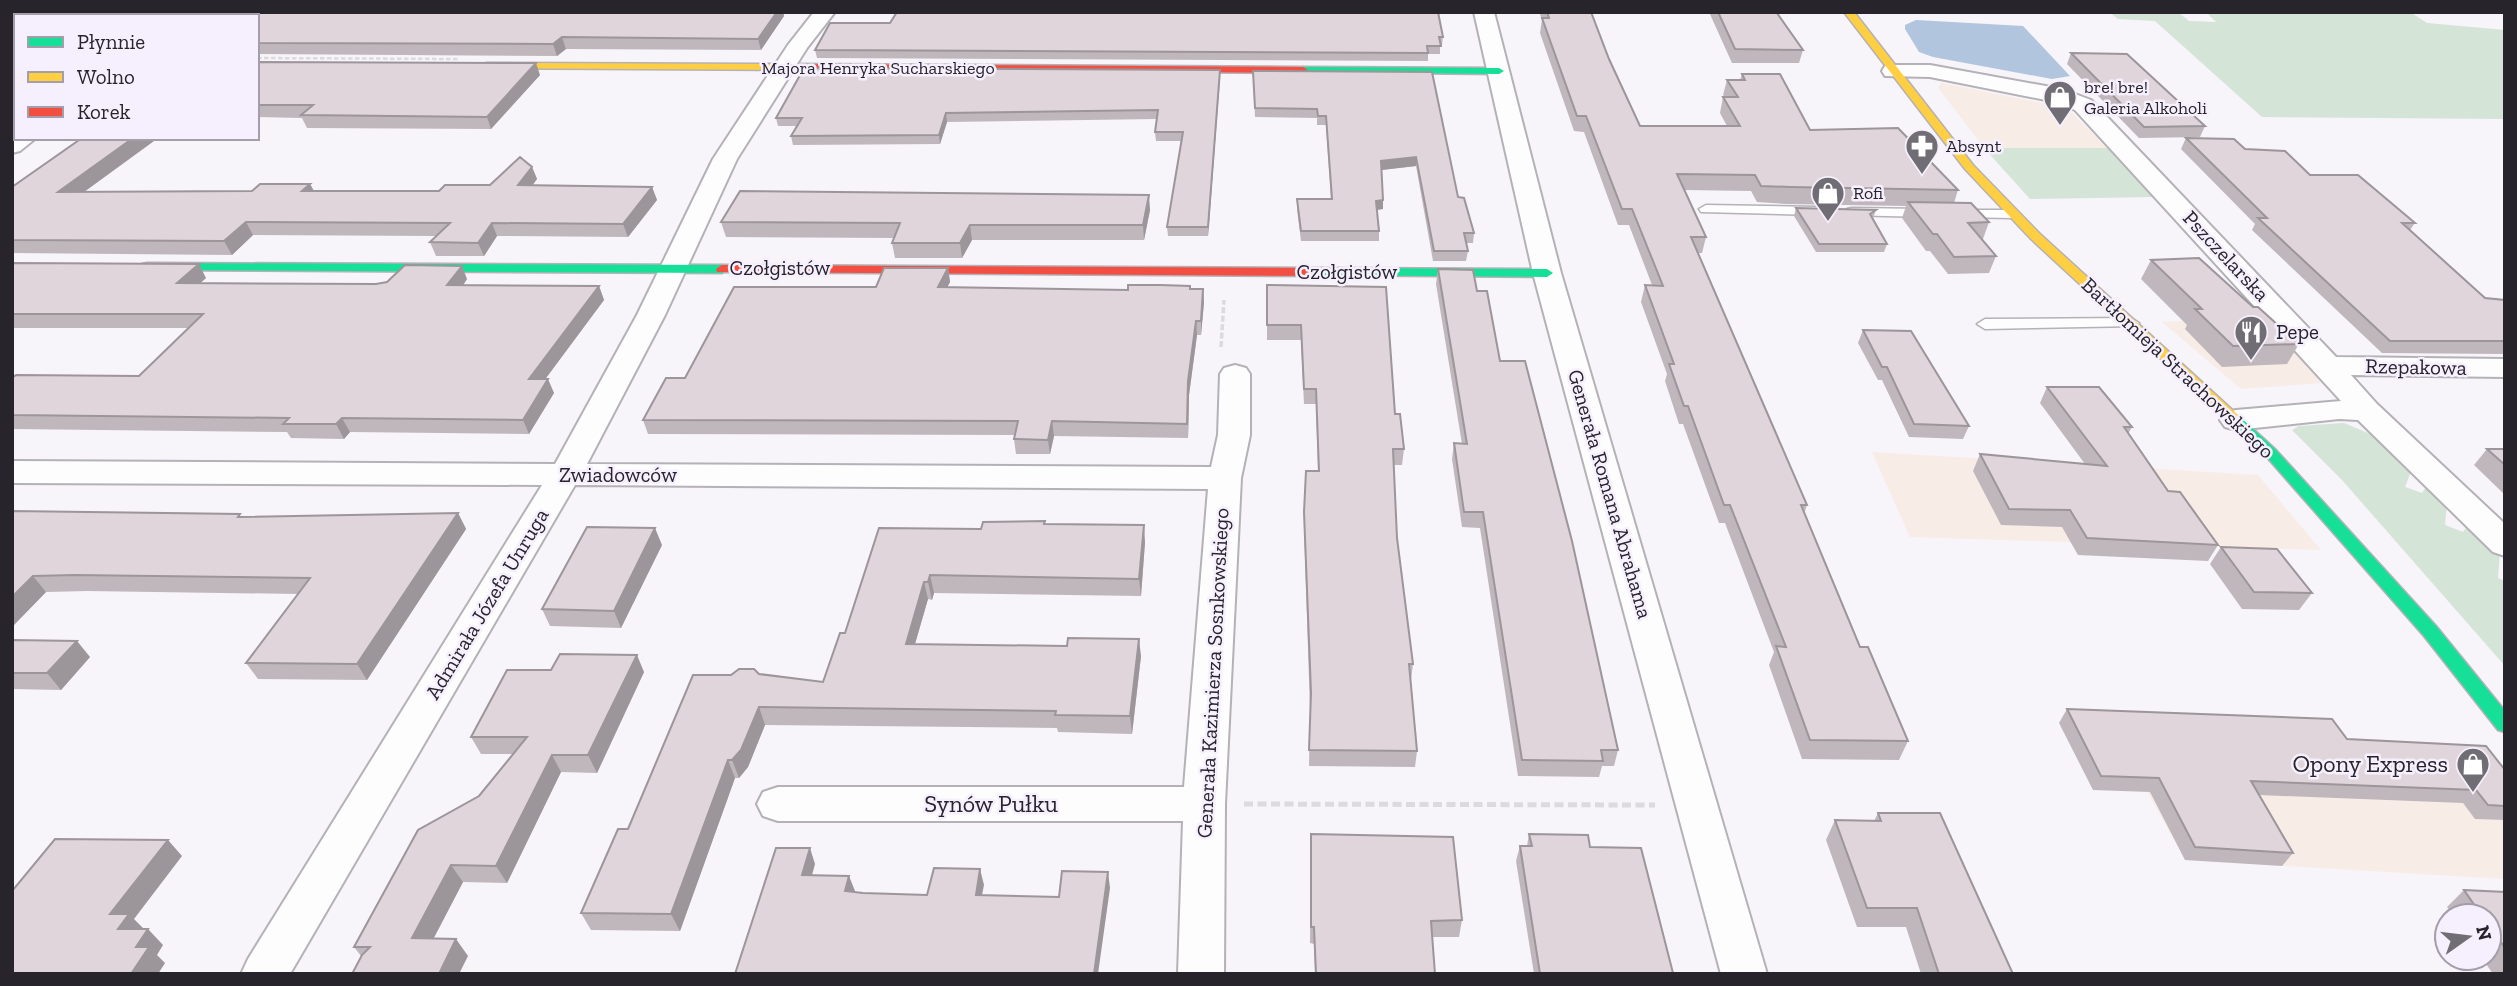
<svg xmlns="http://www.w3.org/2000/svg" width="2517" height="986" font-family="'Zilla Slab',serif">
  <rect width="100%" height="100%" fill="#f7f4fa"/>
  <path fill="#f8ece6" d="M1942,83L2062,107L2072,113L2108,148H1984L1942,93L1938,87Z
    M2267,318L2321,383L2241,389L2162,322Z
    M1872,452L2258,475L2321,550L1910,537Z
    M2147,791L2505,796V879L2185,860Z"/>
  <path fill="#d4e4d6" d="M2109,12H2178L2189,21L2216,22L2206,12H2410L2427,23L2505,30V119L2262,117L2155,21L2118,19Z
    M1984,148H2108L2154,197L2030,199Z
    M2344,423L2368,433L2378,441L2382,440L2411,471L2405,487L2422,493L2426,487L2432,488L2447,502L2445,525L2463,532L2468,525L2500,552L2498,578L2505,581V666L2342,480L2292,430L2299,426Z"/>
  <path fill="#b1c5df" d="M1916,20L2023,26L2070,76L2052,79L1933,57L1919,52L1905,29V25Z"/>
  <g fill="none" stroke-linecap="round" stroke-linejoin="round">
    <defs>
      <path id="lane" d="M1706,205L1817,207L1824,211L1817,215L1701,212L1699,209Z
        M1852,208L1926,209L1933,213L1926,217L1847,215V209Z
        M1957,210H2013L2020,214L2013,218L1952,217L1950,214Z
        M2131,318L2139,323L2136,326L1985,329L1977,324L1985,319Z"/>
      <path id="street" d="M814,12H835L807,48L737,159L665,315L587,464L1211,467L1218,435L1220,374L1224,368L1235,365L1246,368L1250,374V435L1241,478L1225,804L1224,974H1178L1183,821H778L763,816L757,804L763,792L778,787H1184L1208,489L575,485L290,974H241L248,959L542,485L12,483V461L555,464L637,315L713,159L788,45Z
        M1474,12H1494L1561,273L1767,974H1721L1533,273Z
        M1893,65H1930L2062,89L2091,100L2336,357L2505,359V377L2351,375L2377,404L2505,524V556L2493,552L2358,420L2339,419L2236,430L2225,427L2220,420L2225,413L2236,410L2341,401L2075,110L2056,102L1930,77L1885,76L1882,71L1885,66Z
        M16,133V138H36L20,151L12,153V135Z"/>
      <path id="fast" d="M1303,67L1499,68L1504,71L1499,74L1299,72L1298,70Z
        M147,263L722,265L728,269L722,273L142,270V264Z
        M1317,268L1547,269L1553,273L1547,277L1312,275V269Z
        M2233,413L2238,415L2275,449L2436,626L2505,711V732L2498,730L2424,636L2265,455L2228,421L2226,418Z"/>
      <path id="slow" d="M1844,12H1854L1973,165L2039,233L2238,415L2240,418L2238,421H2228L2031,239L1965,169Z
        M486,63L784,64L789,67L784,70L482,68L481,66Z"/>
      <path id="jam" d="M784,64L1303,67L1308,70L1303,73L780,69L779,67Z
        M722,265L1317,268L1323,272L1317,276L717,272L716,269Z"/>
    </defs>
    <use href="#lane" stroke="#b4b1b7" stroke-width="3"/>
    <use href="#street" stroke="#b4b1b7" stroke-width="4"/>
    <use href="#fast" stroke="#b4b1b7" stroke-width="3"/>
    <use href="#slow" stroke="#b4b1b7" stroke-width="3"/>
    <use href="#jam" stroke="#b4b1b7" stroke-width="3"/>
    <path stroke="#dbdadc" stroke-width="2.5" stroke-dasharray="4.5 2.5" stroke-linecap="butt" d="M17,16L24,12
      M257,58L459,59"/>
    <path stroke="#dbdadc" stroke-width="3.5" stroke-dasharray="6 2.5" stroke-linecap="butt" d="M1221,347L1224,300"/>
    <path stroke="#dbdadc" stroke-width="5" stroke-dasharray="9 4.5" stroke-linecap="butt" d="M1244,804L1655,805"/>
    <use href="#lane" fill="#fefdfe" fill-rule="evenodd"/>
    <use href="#street" fill="#fefdfe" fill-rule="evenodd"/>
    <use href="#fast" fill="#16e098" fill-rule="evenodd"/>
    <use href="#slow" fill="#ffcf43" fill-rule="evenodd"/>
    <use href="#jam" fill="#f24e42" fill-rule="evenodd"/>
  </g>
  <path fill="#c0b7bc" d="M87,12H783L784,16L761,50L566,49L557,56L257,54V16Z
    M1539,12H1591L1609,59L1640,126H1727L1720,113L1723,97H1725L1723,95L1727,80H1740L1742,74L1810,130L1958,190L1954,203L1989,222L1983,239H1981L1996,256L1989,273L1948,274L1930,251H1926L1902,218L1906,206L1786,204L1757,202L1751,191L1685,190L1706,237L1702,253H1698L1807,505L1804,514L1860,647L1908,741L1899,760L1802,759L1769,665L1774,652L1725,523H1719L1683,424H1679L1665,381L1667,374L1641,302L1645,285H1652L1629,225H1618L1584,132L1574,131L1540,33L1542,19Z
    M1709,12L1777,13L1803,50L1799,63H1732Z
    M1443,37L1442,45H1440V54H1428V61L817,58L815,50Z
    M2071,53L2205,126L2200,137L2139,138L2067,64Z
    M257,62L540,75L491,129L307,128L302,118L257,117Z
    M1220,70L1208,236H1168L1167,227L1181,141H1156L1155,132L1157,119L947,122L940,144L793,145L791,136L796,126H778L776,118Z
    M1253,71L1432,72L1458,197L1474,233L1473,243H1466L1468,251L1466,261H1433L1416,166L1382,170L1383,209L1377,210L1379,231V241H1301L1297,209V199H1331L1326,125H1317V118L1255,117Z
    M82,138H158L84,192L252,191L310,184L314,191H439L490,185L532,167L537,179L532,186L652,187L657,200L628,237L497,236L484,256H436L430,242L436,236L253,235L232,255L12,253V187Z
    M2186,138L2245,149L2310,175L2415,223L2410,230L2485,298L2505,300V354L2382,353L2252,230L2255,224L2181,149Z
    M1796,208L1876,210L1873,218L1887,244L1884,252H1816L1794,216Z
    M1150,210L1144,240H972L962,258H895L892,243L894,238L726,237L721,222Z
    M2151,260L2299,344L2287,364L2222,367L2185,329L2187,325L2141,279Z
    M12,263L206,278L200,283L376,284L467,279L463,285L599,286L604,300L545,379L554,393L529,434L350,432L344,439L291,438L287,432L12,429V378L139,376L189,328H12Z
    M948,268L950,282L947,287L1128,290L1203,289L1204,302L1201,335H1197L1189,395L1188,438L1054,436L1050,454H1016L1014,439L1015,435L648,434L643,420L685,378L876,287Z
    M1438,269L1477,291L1500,361L1618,750L1614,766H1602L1599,777L1518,776L1480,528L1462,527L1452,459L1454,443L1462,444L1436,284Z
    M1267,285L1395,414L1404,449L1402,465H1393L1397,538L1413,664L1411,680L1417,751L1415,767L1309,766L1310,709L1304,528L1306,471H1318L1316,404H1304L1301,340H1267Z
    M1863,330L1969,426L1963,439L1909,437L1882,380H1878L1858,343Z
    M2047,387L2132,427L2128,434L2168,491L2218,545L2208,561L2078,555L2062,527L2001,525L1973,471L1980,454L2085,464L2040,403Z
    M2487,449H2505V495L2474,465Z
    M12,511L242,517L458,513L466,529L367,680L258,679L246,663L298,594L87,591L46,592L12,627Z
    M1046,524L1145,542L1141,596L934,593L932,600L928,599L915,644L1141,656L1132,734L1058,732L1057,728L765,725L748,767L739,778H735L680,931L591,930L581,913L628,829L759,674L823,682L845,633L981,529Z
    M662,545L621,628L550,626L542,609Z
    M2221,547L2312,593L2299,610L2242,609L2210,564Z
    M12,640L90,657L61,690L12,689Z
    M644,672L597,773L561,772L507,883L463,882L433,939L468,956H361L354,947L513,754H481L471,737Z
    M2067,709L2347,739L2505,770V820L2475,819L2463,803L2259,795L2293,853L2282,866L2185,860L2150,792L2093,790L2059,723Z
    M1878,813L2013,974H1921L1906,927H1857L1826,840L1835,820L1874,821Z
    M1311,834L1462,920L1459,937H1432L1435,974H1315L1314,944L1310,943Z
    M1529,834L1590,847L1673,974H1534L1516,861L1520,846H1527Z
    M2464,890L2505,892V974H2493L2482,958H2489V916H2453L2447,907Z"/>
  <path fill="#9c9599" d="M777,12H783L784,16L761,50L758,39Z
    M562,37L566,49L557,56L553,44Z
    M536,63L540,75L491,129L487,117Z
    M1220,70V79L1208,236V227Z
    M15,101L16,103V117L12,119V102Z
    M946,113L947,122L940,144L939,135Z
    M133,138H158L66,205L58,192Z
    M1416,157V166L1381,170V161Z
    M532,167L537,179L523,198L518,185Z
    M310,184L317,197L302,191Z
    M652,187L657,200L628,237L623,224Z
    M1149,195L1150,210L1144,240L1143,225Z
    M1383,200V209L1375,210L1376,201Z
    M246,222L253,235L232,255L224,241Z
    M492,223L497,236L484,256L478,243Z
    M970,225L972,240L962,258L960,243Z
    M199,264L206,278L185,297L177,283Z
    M462,266L467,279L454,299L447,285Z
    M948,268L950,282L940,301L938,287Z
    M599,286L604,300L535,393L529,379Z
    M1203,289L1204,302L1201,335V321Z
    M1196,321L1197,335L1189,395L1188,438V381Z
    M548,379L554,393L529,434L523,420Z
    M342,418L350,432L344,439L336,424Z
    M1052,421L1054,436L1050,454L1048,440Z
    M458,513L466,529L367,680L357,664Z
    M1144,525L1145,542L1141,596L1139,579Z
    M655,528L662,545L621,628L614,611Z
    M930,575L934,593L932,600L928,582Z
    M33,576L46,592L12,627V597Z
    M924,582L928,599L910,661L906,644Z
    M1139,639L1141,656L1132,734L1130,716Z
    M77,641L90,657L61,690L47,673Z
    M637,655L644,672L597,773L588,755Z
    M759,707L765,725L748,767L739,778L732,760Z
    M552,755L561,772L507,883L496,866Z
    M728,760L735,778L680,931L671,914Z
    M168,840L182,856L134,919L145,930L118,929L110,914Z
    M810,848L815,864L808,890L802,875Z
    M451,865L463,882L425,955L412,938Z
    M980,869L984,885L979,910L976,895Z
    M1108,872L1110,888L1098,974H1094Z
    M849,876L855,891L851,906L845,891Z
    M148,929L163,945L157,955L165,963L158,974H131L136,947Z
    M456,939L468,956L459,974H439Z"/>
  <path fill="#dfd5db" stroke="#9c9599" stroke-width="2" d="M87,12H777L758,39L562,37L553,44L257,43V16H81Z
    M897,12H1438L1443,37H1439L1441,46H1427L1428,53L815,50L830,23H890Z
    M1547,12H1591L1609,59L1640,126H1740L1723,97H1738L1727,80H1745L1742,74H1780L1810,130L1898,128L1958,190L1790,187L1761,186L1755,175L1677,174L1706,237H1691L1807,505H1801L1860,647H1868L1908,741L1810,740L1776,646L1786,647L1730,505H1724L1688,406H1684L1669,364H1674L1645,285L1663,286L1632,209H1622L1586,116H1577L1542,18H1549Z
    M1718,12L1777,13L1803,50L1735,49Z
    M2071,53L2127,54L2205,126L2144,127Z
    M16,56V101L12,102V58Z
    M257,62L536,63L487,117L301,115L313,105H257Z
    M804,68L1220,70L1208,227H1167L1183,132H1155L1158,110L946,113L939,135L791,136L802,118H776Z
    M1253,71L1432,72L1458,197L1464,198L1474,233H1464L1468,251H1434L1416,157L1381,161L1383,200L1376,201L1379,231H1301L1297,199H1332L1326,116H1318L1317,109L1255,108Z
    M82,138H133L58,192L252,191L260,184H310L302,191H439L445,185H490L520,157L532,167L518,185L652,187L623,224L492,223L478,243L430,242L450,223L246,222L224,241L12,240V187Z
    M2186,138L2234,139L2245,149L2285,151L2310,175H2358L2415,223H2402L2485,298L2505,300V341H2390L2258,218H2267Z
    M740,191L1149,195L1143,225H970L960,243H892L900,223L721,222Z
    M1908,202L1971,203L1989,222L1968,223L1996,256L1954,257L1937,234H1933Z
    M1796,208L1876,210L1870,214L1887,244H1819Z
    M2199,258L2253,307H2258L2299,344L2233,346L2195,309H2202L2151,260Z
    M12,263L199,264L177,283L376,284L387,282L405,265L462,266L447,285L599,286L529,379H548L523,420L342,418L336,424H283L289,418L12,415V378L16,375L139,376L203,314H12Z
    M884,268H948L938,287L1128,290V285H1160L1190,286V289H1203L1201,321H1196L1188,381L1187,424L1052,421L1048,440L1014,439L1018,421L643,420L666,378H685L734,287H876Z
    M1438,269L1473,270L1477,291H1487L1500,361H1525L1572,541L1618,750H1601L1603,761L1522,760L1483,512H1464L1454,443L1467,444Z
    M1267,285L1386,287L1395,414H1400L1404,449H1393L1397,538L1413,664H1409L1417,751L1309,750L1311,693L1304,512L1306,471H1319L1316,389H1304L1301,325H1267Z
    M1863,330L1911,331L1969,426L1914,424L1887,367H1882Z
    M2047,387H2099L2132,427H2124L2168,491L2180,492L2218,545L2087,538L2070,510L2009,509L1980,454L2107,466Z
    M2487,449H2505V465Z
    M12,511L240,514L238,517L458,513L357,664L246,663L310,578L74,575L33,576L12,597Z
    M1045,521L1044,524L1144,525L1139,579L930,575L928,582H924L906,644L1067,646L1068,638L1139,639L1130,716L1055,715L1056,711L759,707L741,750L732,760H728L671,914L581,913L618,829H628L693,675H731L739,669H754L759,674L823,682L840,633H845L879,528L981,529L983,522Z
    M587,527L655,528L614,611L542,609Z
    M2221,547L2277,549L2312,593L2254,592Z
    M12,640L77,641L47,673H12Z
    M560,654L637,655L588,755H552L496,866L451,865L412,938L456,939L439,974H352L362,955L370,947H354L418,830L479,796L527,737H471L507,670H551Z
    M2067,709L2332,719L2347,739L2486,746L2505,770V806L2488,805L2476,790L2251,781L2293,853L2195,847L2159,778L2101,776Z
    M1878,813H1940L2013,974H1939L1917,908H1867L1835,820L1881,821Z
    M1311,834L1453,837L1462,920L1431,921L1435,974H1316L1314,927H1311Z
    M1529,834L1588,835L1590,847L1641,848L1673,973L1540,974L1520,846H1532Z
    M55,839L168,840L110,914H129L118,929H148L136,947H149L131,974H12V891Z
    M776,848H810L802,875L849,876L845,891L863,893L927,895L934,868L980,869L976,895L1059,897L1062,871L1108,872L1094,974H735Z
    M2464,890L2505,892V948L2489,925V916H2482Z"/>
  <defs>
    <symbol id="shop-pin" viewBox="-11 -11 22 30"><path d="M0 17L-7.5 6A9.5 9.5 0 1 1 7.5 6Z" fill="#706d74" stroke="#f6f0fe"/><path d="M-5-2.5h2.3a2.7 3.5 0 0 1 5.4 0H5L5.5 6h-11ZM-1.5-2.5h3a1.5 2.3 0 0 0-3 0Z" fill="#fff"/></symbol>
    <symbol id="pharmacy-pin" viewBox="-11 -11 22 30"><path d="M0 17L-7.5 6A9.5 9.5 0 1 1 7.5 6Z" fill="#706d74" stroke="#f6f0fe"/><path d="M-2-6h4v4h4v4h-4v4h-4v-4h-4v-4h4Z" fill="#fff"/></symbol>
    <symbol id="restaurant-pin" viewBox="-11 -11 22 30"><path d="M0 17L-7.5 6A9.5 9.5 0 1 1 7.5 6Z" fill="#706d74" stroke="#f6f0fe"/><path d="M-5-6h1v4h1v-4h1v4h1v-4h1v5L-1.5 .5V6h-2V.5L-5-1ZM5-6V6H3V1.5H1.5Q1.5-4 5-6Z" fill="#fff"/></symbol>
  </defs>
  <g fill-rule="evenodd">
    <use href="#shop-pin" x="2041" y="78" width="38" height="52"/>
    <use href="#pharmacy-pin" x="1903" y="127" width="38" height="52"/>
    <use href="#shop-pin" x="1809" y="174" width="38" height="52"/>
    <use href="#restaurant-pin" x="2232" y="313" width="38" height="52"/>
    <use href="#shop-pin" x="2454" y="745" width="38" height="52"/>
  </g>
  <g text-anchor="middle" stroke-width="5" stroke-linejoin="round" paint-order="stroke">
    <g font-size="18" fill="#27242c" stroke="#f6f0fe">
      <text x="878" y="74">Majora Henryka Sucharskiego</text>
    </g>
    <g font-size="18" fill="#27242c" stroke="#f6f0fe" text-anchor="start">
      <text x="2084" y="93">bre! bre!<tspan x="2084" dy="21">Galeria Alkoholi</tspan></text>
      <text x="1946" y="152">Absynt</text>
      <text x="1853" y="199">Rofi</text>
    </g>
    <g font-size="21" fill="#27242c" stroke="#f6f0fe">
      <text transform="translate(2226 256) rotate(47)" y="7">Pszczelarska</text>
      <text x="780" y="275">Czołgistów</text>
      <text x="1347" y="279">Czołgistów</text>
      <text transform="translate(2416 367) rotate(1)" y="7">Rzepakowa</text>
      <text transform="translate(2178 368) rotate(43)" y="7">Bartłomieja Strachowskiego</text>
      <text x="618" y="482">Zwiadowców</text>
      <text transform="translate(1610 494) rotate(74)" y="7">Generała Romana Abrahama</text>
      <text transform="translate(487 604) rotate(-59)" y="7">Admirała Józefa Unruga</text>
      <text transform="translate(1213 673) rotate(-87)" y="7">Generała Kazimierza Sosnkowskiego</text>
    </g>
    <g font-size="21" fill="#27242c" stroke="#f6f0fe" text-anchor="start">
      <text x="2276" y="339">Pepe</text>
    </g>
    <g font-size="24" fill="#27242c" stroke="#f6f0fe" text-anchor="end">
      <text x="2448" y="772">Opony Express</text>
    </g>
    <g font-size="24" fill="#27242c" stroke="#f6f0fe">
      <text x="991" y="812">Synów Pułku</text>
    </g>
  </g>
  <rect width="2517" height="986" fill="none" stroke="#27242c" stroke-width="28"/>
  <rect x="14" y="14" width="245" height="126" fill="#f6f0fe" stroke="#a39eaa" stroke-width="2"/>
  <rect x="28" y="37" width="35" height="10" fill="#16e098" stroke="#a39eaa" stroke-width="2"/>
  <text x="77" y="49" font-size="21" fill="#27242c">Płynnie</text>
  <rect x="28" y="72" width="35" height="10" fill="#ffcf43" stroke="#a39eaa" stroke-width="2"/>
  <text x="77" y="84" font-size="21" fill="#27242c">Wolno</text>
  <rect x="28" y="107" width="35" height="10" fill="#f24e42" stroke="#a39eaa" stroke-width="2"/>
  <text x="77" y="119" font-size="21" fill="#27242c">Korek</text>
  <g transform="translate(2468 937) rotate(76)"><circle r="33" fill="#f6f0fe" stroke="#a39eaa" stroke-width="2"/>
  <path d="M0-5L12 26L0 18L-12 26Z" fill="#706d74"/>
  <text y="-10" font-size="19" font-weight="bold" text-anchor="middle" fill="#27242c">N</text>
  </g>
</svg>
